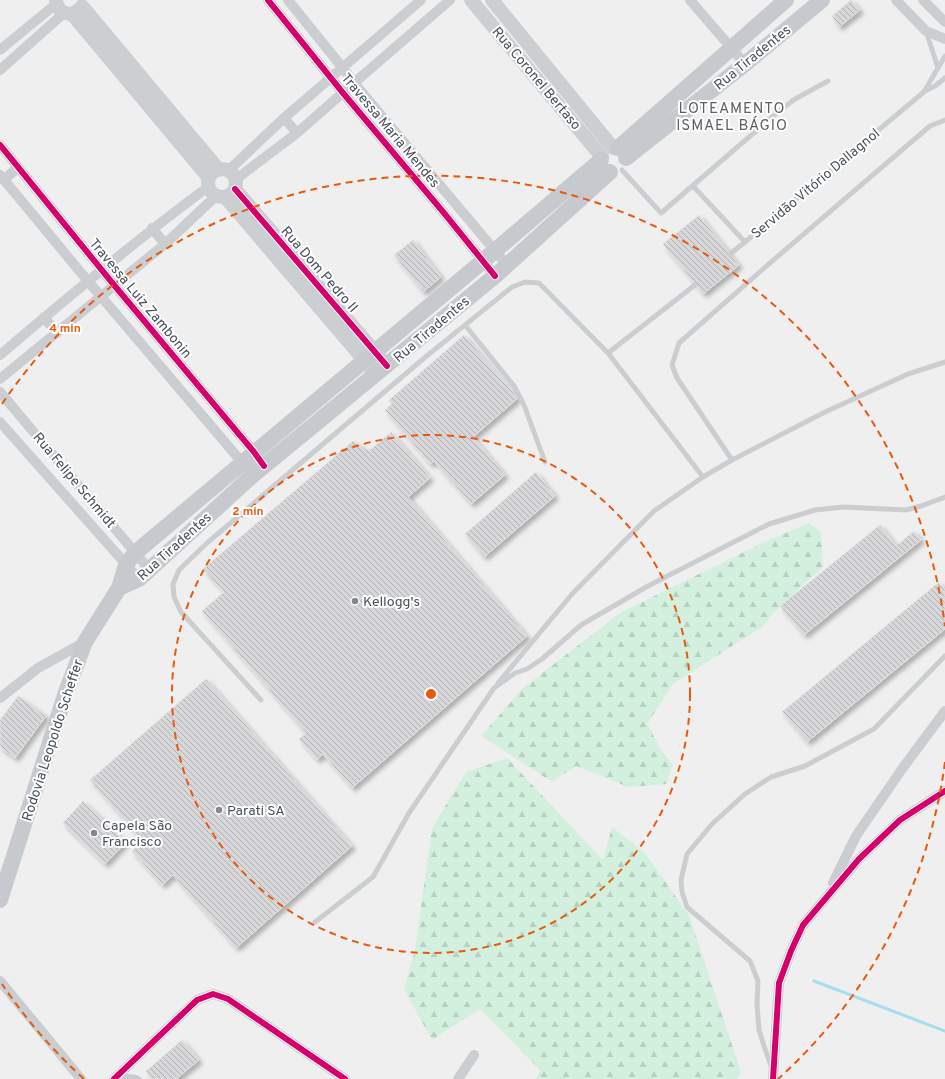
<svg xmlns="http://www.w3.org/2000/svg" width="945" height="1079" font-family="Overpass,sans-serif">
  <defs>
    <pattern id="forest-firs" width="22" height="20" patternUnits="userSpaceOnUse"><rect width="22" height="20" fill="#d3f0de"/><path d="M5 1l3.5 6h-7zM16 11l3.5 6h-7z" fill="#b6d0c1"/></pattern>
    <pattern id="building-back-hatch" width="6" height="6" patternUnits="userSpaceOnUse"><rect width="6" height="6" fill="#d7d7d9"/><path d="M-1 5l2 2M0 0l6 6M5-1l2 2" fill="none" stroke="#b0b1b3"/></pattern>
    <filter id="shadow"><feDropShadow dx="3.5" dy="3.5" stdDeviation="2" flood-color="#0004"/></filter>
  </defs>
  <rect width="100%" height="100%" fill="#f0efef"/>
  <path fill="url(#forest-firs)" d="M809,523L821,532L823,567L780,606L762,627L673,684L647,724L662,751L673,765L666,784L628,787L576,766L552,782L481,736L523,688L620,613L764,542Z
    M507,758L603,860L612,827L644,852L689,915L741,1072L737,1079H536L540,1070L480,1009L432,1040L404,989L415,950L432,828L466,772Z"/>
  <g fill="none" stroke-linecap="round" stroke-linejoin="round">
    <path stroke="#a6deef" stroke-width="3" d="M814,981L945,1031"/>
  </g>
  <path fill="url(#building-back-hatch)" stroke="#e1e1e2" filter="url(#shadow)" d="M851,0L860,10L839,27L832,16Z
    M699,215L739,265L703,294L663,244Z
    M413,240L441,277L423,292L394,255Z
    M464,335L518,398L473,437L505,475L471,504L434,461L430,464L385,410L392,404L389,400Z
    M391,432L430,478L408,497L527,636L352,788L323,754L317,760L299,739L306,733L202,611L224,592L203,569L353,441L369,451Z
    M536,472L555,496L484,557L465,534Z
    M880,525L896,546L914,531L921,540L804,635L780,606Z
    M939,582L945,590V629L807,742L782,712Z
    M206,679L352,846L236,948L173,875L162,885L132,851L143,841L90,780Z
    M18,696L46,716L15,758L0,747V720Z
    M83,801L126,842L105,864L63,823Z
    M182,1040L199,1060L176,1079H152L146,1071Z"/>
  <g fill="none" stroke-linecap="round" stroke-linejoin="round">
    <path stroke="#cbced0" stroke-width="5" d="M926,31L938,68
      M925,90L945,56
      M945,120L930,126L770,263L679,343L672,365L677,378L732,460L823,413L908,374L945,362
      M622,170L661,213L778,112L795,99L828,81
      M693,186L745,242L925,91L935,86L945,78
      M730,254L745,242
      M465,325L514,386L524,405L545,462
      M608,353L695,285
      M498,683L572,594L654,511L703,477L732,460
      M261,700L181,612L174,597L173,584L179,570L207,543L316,450L423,359L512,287L525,282L539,283L608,353L703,477
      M315,922L373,877L409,813L494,688L515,673L527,669L542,659L581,625L648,586L769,524L815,510L844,507L906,510L921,506L945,497
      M771,1066L764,1046L759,1030L757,1005L758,981L750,961L687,907L682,892L681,880L687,854L712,824L745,794L771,777L805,766L874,729L945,656
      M119,1076L135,1077L139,1079"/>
    <path stroke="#cbced0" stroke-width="10" d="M268,0L343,93L444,213L495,276
      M288,0L342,67L354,83L507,265
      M690,0L745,64
      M896,0L926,31L945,39
      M923,0L945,22
      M0,50L56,4
      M0,70L64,13
      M284,118L297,133
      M0,145L114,285L254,452L264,466
      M228,171L284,118L421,0
      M0,175L87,280L246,467
      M4,180L18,167
      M235,180L297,133L354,83L450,0
      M152,228L165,244
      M44,317L57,333
      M0,355C68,297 136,240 208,187
      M0,379L165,244L216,196
      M0,392L149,569
      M0,422L139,579
      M0,698L38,668L85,642
      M833,883L856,836L902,769L945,711
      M0,981L81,1079
      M114,1079L197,1000L213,994L228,999L345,1079
      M458,1079L474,1055
      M773,1079L779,983L791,951L803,925L859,859L900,820L945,791"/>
    <path stroke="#cccfd2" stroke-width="14" d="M56,0C57,12 69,18 78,10
      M471,0L602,157
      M492,0L613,148
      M82,6L219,170
      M72,14L209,178
      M208 183a14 14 0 1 1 28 0a14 14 0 1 1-28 0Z
      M235,189L387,366
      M225,197L376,374"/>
    <path stroke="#c6cace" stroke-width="16" d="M618,148L786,0
      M626,158L745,64L822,0
      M119,588L139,579L253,475L495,276L610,172
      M0,900L66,692L85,642L119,588L126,565L135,553L483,261L601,160"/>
    <defs>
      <path id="cycleway" d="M268,0L343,93L444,213L495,276
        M0,145L114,285L254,452L264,466
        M235,189L387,366
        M114,1079L197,1000L213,994L228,999L345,1079
        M773,1079L779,983L791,951L803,925L859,859L900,820L945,791"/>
    </defs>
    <use href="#cycleway" stroke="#fff" stroke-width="8"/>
    <use href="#cycleway" stroke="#d6006c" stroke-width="6"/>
  </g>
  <g fill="none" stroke="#e8590c" stroke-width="2" stroke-dasharray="7 5">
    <circle cx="431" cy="694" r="259"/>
    <path d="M945 762A518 518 0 0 1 778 1079M84 1079A518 518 0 0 1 2 984M2 404A518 518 0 0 1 945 626"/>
  </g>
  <g fill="#82888f" stroke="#fff" stroke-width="1.5">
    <circle cx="355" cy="601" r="4"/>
    <circle cx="219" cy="810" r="4"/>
    <circle cx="94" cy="833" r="4"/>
  </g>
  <g text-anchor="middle" stroke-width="4" stroke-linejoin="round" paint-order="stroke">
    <g font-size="14" fill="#46515c" stroke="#fff">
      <text transform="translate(752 57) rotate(-39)" y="5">Rua Tiradentes</text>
      <text transform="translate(537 78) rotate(50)" y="5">Rua Coronel Bertaso</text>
      <text transform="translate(391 130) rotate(50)" y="5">Travessa Maria Mendes</text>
      <text transform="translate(815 183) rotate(-40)" y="5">Servidão Vitório Dallagnol</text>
      <text transform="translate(320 269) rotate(49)" y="5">Rua Dom Pedro II</text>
      <text transform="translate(141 298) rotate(50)" y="5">Travessa Luiz Zambonin</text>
      <text transform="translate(431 329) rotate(-40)" y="5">Rua Tiradentes</text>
      <text transform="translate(75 480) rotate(50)" y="5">Rua Felipe Schmidt</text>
      <text transform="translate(174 546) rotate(-42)" y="5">Rua Tiradentes</text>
      <text transform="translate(52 740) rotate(-72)" y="5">Rodovia Leopoldo Scheffer</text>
    </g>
    <g font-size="14" fill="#46515c" stroke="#fff" text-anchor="start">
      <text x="363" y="606">Kellogg's</text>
      <text x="227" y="815">Parati SA</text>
      <text x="102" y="830">Capela São<tspan x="102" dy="16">Francisco</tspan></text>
    </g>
    <g font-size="15" letter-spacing="1" fill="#5b5e64" stroke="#fff">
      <text x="732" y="113">LOTEAMENTO<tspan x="732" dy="17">ISMAEL BÁGIO</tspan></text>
    </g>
  </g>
  <circle cx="431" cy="694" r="6" fill="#e8590c" stroke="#fff" stroke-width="2"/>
  <g font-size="12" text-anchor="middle" font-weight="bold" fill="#e8590c" stroke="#fff" stroke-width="4" stroke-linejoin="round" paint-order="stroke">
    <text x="65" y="332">4 min</text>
    <text x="248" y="515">2 min</text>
  </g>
</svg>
